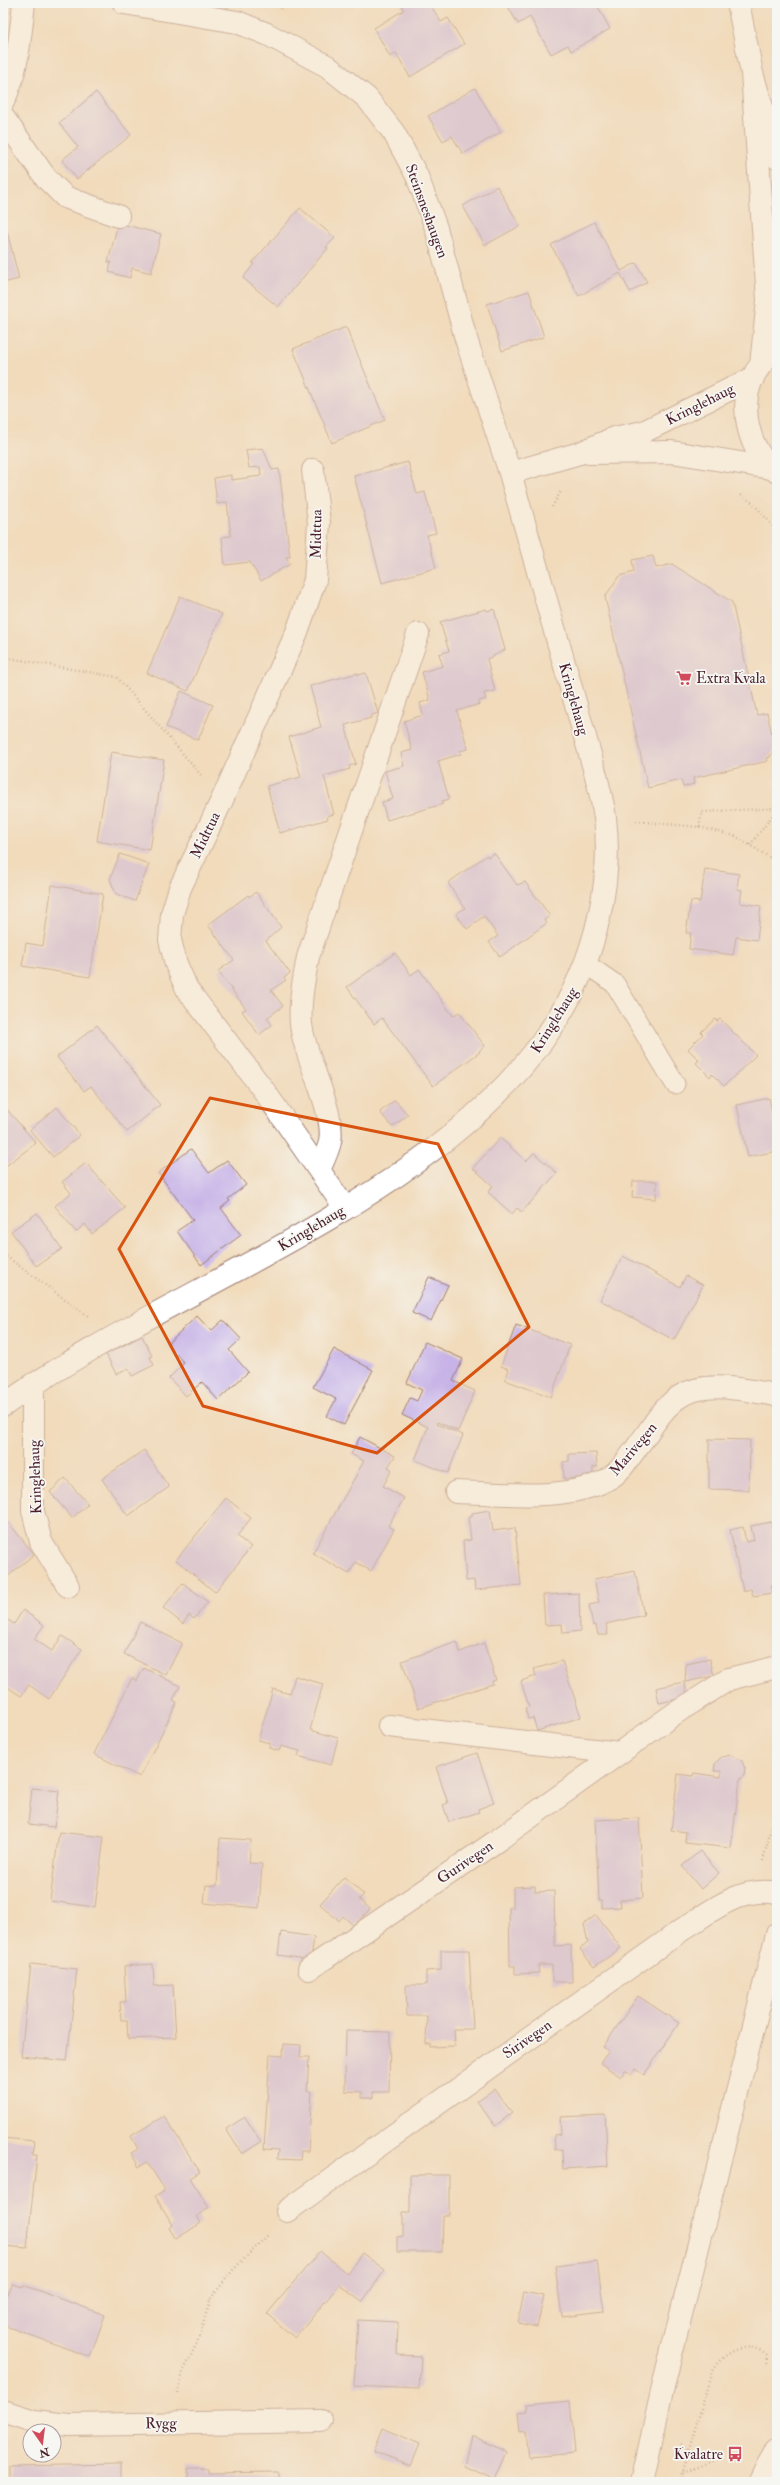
<svg xmlns="http://www.w3.org/2000/svg" width="780" height="2485" font-family="'IM FELL Double Pica',serif">
  <rect width="100%" height="100%" fill="#f6f6f2"/>
  <filter id="ink" filterUnits="userSpaceOnUse"><feTurbulence type="fractalNoise" baseFrequency=".025" numOctaves="2"/><feDisplacementMap in="SourceGraphic" scale="8" xChannelSelector="R" yChannelSelector="G"/><feConvolveMatrix kernelMatrix="1 2 1 2 8 2 1 2 1" color-interpolation-filters="sRGB"/></filter>
  <filter id="wash" filterUnits="userSpaceOnUse"><feTurbulence type="fractalNoise" baseFrequency=".012" numOctaves="4" result="noise"/><feDisplacementMap in="SourceGraphic" scale="16" xChannelSelector="R" yChannelSelector="G"/><feGaussianBlur stdDeviation="0.9" result="paint"/><feColorMatrix in="noise" values="0 0 0 0 0 0 0 0 0 0 0 0 0 0 0 0 0 1.4 0 .05"/><feComposite in="paint" operator="in"/></filter>
  <g filter="url(#wash)">
    <rect width="100%" height="100%" fill="#f1dbbb"/>
    <g id="blocks">
      <path fill="#c7b3e7" d="M400,3H429L441,22L448,18L464,44L410,77L396,53L390,57L374,28L404,10Z
        M506,3H596L610,29L571,51L568,45L551,54L530,17L518,24Z
        M475,88L501,132L463,154L452,136L443,141L428,116Z
        M96,92L131,135L77,179L62,160L78,147L59,123Z
        M497,186L520,226L485,245L463,206Z
        M300,208L335,238L326,247L328,248L278,307L243,278L254,264L252,263Z
        M594,222L621,271L636,263L647,282L630,292L620,273L579,296L551,245Z
        M118,223L161,234L151,273L132,268L130,278L109,272L111,262H108Z
        M7,231L19,279L3,283V232Z
        M529,291L544,337L502,351L487,304Z
        M346,327L385,420L332,443L293,349Z
        M263,448L272,470L279,469L290,557H286L290,564L261,581L250,562L225,565L222,537L231,536L227,502L217,504L214,478L231,475V480L261,476L260,467L249,468L246,450Z
        M408,462L417,494L425,492L436,533L427,535L436,568L382,583L354,476Z
        M653,556L656,568L672,564L732,602L757,715L767,713L775,747L770,757L767,758L768,761L693,778L694,784L683,787L681,780L648,788L605,597L619,576L634,572L632,560Z
        M180,596L222,614L188,691L147,673Z
        M486,609L487,611L494,609L505,650L487,659L495,691L484,693L486,699L479,701L480,704L457,711L468,749L460,751L461,754L438,761L449,799L442,801L443,804L387,820L382,802L393,799L385,771L404,766L401,753L412,750L404,721L423,715L420,703L430,700L422,672L443,666L439,654L449,651L440,622Z
        M358,673V675L366,673L378,713L370,716L371,718L345,725L356,764L349,766L350,769L324,776L334,814L327,816L328,819L280,833L267,786L301,777L289,737L321,727L310,686Z
        M181,691L213,705L198,740L166,727Z
        M111,752L164,760L150,850L97,841Z
        M494,853L517,885L525,882L550,916L544,920L547,923L500,957L489,942L498,936L484,916L467,929L456,914L465,908L448,883L487,855L488,857Z
        M120,854L149,864L135,901L116,894L110,879Z
        M705,869L739,874L737,889L742,890L740,903L761,906L757,940L736,937L733,955L689,949L691,933H686L691,901L700,902Z
        M52,885L103,894L90,977L22,966L26,943L43,946Z
        M256,892L281,927L266,941L290,973L284,978L286,980L271,990L283,1006L267,1018L272,1025L259,1035L242,1011L246,1009L218,971L234,960L208,925L248,895L249,897Z
        M395,953L411,975L419,969L453,1016L459,1012L485,1046L479,1051L480,1052L433,1086L382,1018L374,1024L347,987Z
        M715,1019L717,1021L720,1019L756,1055L724,1086L712,1074L710,1077L696,1063L699,1060L688,1049L703,1034L701,1032Z
        M97,1025L160,1105L127,1132L91,1086L84,1091L57,1057Z
        M769,1098L777,1136V1151L748,1157L737,1105Z
        M395,1100L408,1115L392,1127L380,1112Z
        M3,1105L36,1143L3,1168Z
        M57,1107L80,1135L53,1157L30,1130Z
        M500,1138L526,1161L534,1153L557,1173L522,1212L517,1208L512,1214L488,1192L493,1186L473,1168Z
        M191,1149L209,1173L227,1160L246,1185L228,1199L230,1201L221,1208L241,1235L201,1265L177,1231L193,1220L158,1173Z
        M86,1163L125,1208L92,1234L85,1224L76,1232L55,1206L71,1193L62,1182Z
        M633,1181H657L656,1199L632,1197Z
        M37,1213L62,1249L36,1266L11,1231Z
        M623,1256L680,1287L686,1276L703,1285L674,1340L600,1300Z
        M429,1277L448,1285L431,1321L412,1313Z
        M197,1316L211,1331L223,1320L241,1339L229,1350L248,1372L218,1400L202,1382L186,1396L169,1378L184,1363L167,1344Z
        M516,1325L570,1345L551,1397L505,1380L509,1369L501,1366Z
        M142,1336L152,1356L150,1357L154,1365L132,1376L128,1368L116,1374L106,1354Z
        M425,1342L463,1359L453,1381L475,1391L458,1431L437,1422L436,1424L463,1435L448,1473L415,1460L428,1427L402,1415L410,1398L417,1401L422,1390L407,1383Z
        M334,1349L373,1370L344,1425L327,1416L336,1399L313,1387Z
        M360,1437L395,1456L388,1467L392,1470L383,1486L404,1498L388,1526L394,1529L371,1571L356,1562L349,1574L313,1553L364,1461L351,1454Z
        M709,1439L750,1440L749,1490L709,1489Z
        M144,1450L169,1487L128,1516L102,1479Z
        M596,1453L597,1467H593V1477L564,1479L563,1462L569,1461V1454Z
        M65,1478L88,1504L72,1518L50,1492Z
        M226,1498L251,1518L237,1536L251,1547L215,1592L176,1560Z
        M490,1510L493,1531L515,1528L521,1585L475,1590L474,1580L466,1581L463,1541L471,1540L468,1517H472V1513Z
        M8,1522L34,1554L6,1578L3,1574V1526Z
        M771,1522L774,1537L776,1536L777,1538V1584L771,1585L773,1593L753,1596L751,1589L743,1591L730,1530L743,1527L746,1542L754,1540L751,1526Z
        M635,1571L644,1615L606,1624L608,1635H598L596,1625L593,1626L589,1605L599,1603L594,1579Z
        M183,1583L208,1602L194,1619L189,1615L183,1624L163,1608Z
        M579,1593L580,1631L563,1633L562,1624L545,1625L543,1595Z
        M23,1610L44,1625L34,1639L52,1651L62,1636L82,1649L49,1699L29,1685L21,1696L3,1684V1623L6,1619L14,1624Z
        M140,1622L182,1643L166,1675L124,1654Z
        M457,1642L460,1652L484,1643L496,1680L492,1681L493,1684L418,1708L402,1661Z
        M710,1659L714,1676L685,1682L686,1664Z
        M562,1661L581,1717L537,1731L533,1718L528,1719L525,1708L529,1707L521,1681L536,1676L534,1669Z
        M144,1668L180,1686L173,1700L177,1702L140,1777L94,1754L132,1678L137,1681Z
        M295,1676L323,1684L310,1730L338,1738L331,1765L298,1756L300,1751L281,1746L279,1751L269,1748L270,1743L258,1740L273,1689L290,1694Z
        M684,1682L688,1697L659,1703L656,1688Z
        M477,1753L494,1803L478,1809L479,1812L449,1822L443,1805L448,1803L436,1767Z
        M731,1755L742,1761L745,1769L744,1777L740,1779L731,1848L685,1843L686,1832L671,1830L678,1774L693,1776L694,1773L721,1777V1771H714L715,1764L721,1757Z
        M32,1788L59,1791L54,1827L28,1824Z
        M639,1818L643,1898L620,1900L621,1907L602,1908V1900H599L595,1820Z
        M59,1832L104,1837L95,1907L50,1901Z
        M220,1838L251,1840L249,1863L262,1864L259,1908L204,1903L206,1885L217,1886Z
        M700,1851L719,1873L701,1889L682,1866Z
        M344,1877L364,1895L359,1899L370,1909L354,1926L343,1916L339,1921L320,1904Z
        M535,1886V1892L554,1891L555,1946L571,1945L572,1982H552V1965H538L539,1973L515,1974V1966H510L509,1907L513,1908V1887Z
        M596,1915L621,1948L594,1967L580,1949L588,1943L584,1924Z
        M281,1932L314,1937L311,1960L278,1955Z
        M441,1950H469L473,2029H454L455,2046L430,2047V2044H426L427,2016H407L406,1985H426V1971L441,1970Z
        M31,1964L77,1969L67,2061L21,2056Z
        M153,1964L154,1986L173,1985L176,2037L128,2039L127,2020H121L120,2002H126L124,1966Z
        M638,1996L679,2023L644,2075L635,2069L631,2074L625,2070L621,2077L600,2063L609,2051L603,2047Z
        M346,2031L390,2032L389,2092H373V2098H362V2092L345,2091Z
        M284,2044L301,2045L300,2057H309L307,2091L312,2092L308,2151H301L300,2160L277,2159L278,2150L264,2149L270,2055L283,2056Z
        M494,2089L512,2113L495,2126L477,2101Z
        M605,2115L608,2166L563,2169L562,2149L555,2150L554,2135L561,2134L560,2117Z
        M164,2116L200,2172L190,2178L209,2208L197,2216L201,2223L176,2239L169,2228L173,2225L155,2196L165,2190L147,2162L139,2167L131,2153L138,2149L131,2136Z
        M245,2117L261,2142L242,2154L226,2129Z
        M3,2138L34,2141L32,2155H37L27,2248L3,2246Z
        M410,2175H449V2215H443L442,2252H397V2237L403,2236V2212H410Z
        M320,2251L347,2274L362,2253L385,2270L362,2302L339,2285L295,2338L267,2314Z
        M597,2261L604,2311L562,2316L555,2266Z
        M13,2284L22,2287L23,2285L105,2315L90,2357L3,2325V2293L8,2294Z
        M524,2292L544,2296L537,2327L518,2323Z
        M358,2320L398,2322L397,2355L421,2356L419,2389L354,2386Z
        M570,2401L575,2453L530,2457L527,2431L520,2432L518,2412L527,2411L526,2405Z
        M383,2428L420,2444L411,2466L374,2451Z
        M471,2435L506,2452L494,2480L464,2466Z
        M121,2464V2482H11V2466Z
        M188,2468H208V2473L279,2472V2482H188Z"/>
    </g>
  </g>
  <g filter="url(#ink)">
    <use href="#blocks" fill-opacity="0" stroke="#9e7d73" stroke-width="1"/>
    <g fill="none" stroke-linecap="round" stroke-linejoin="round">
      <defs>
        <path id="lane" d="M586,964L615,984L675,1084"/>
        <path id="street" d="M3,102C18,71 20,37 24,3
          M3,117L46,178L65,197L118,216
          M589,453L672,452L771,468
          M313,470L319,523L315,580L297,632L222,800L180,888L172,914L170,940L176,964L187,989L265,1092L345,1208
          M510,473L580,453L614,438L643,432L753,378
          M319,1170C323,1161 328,1151 330,1142C336,1112 304,1057 301,1024C299,1002 304,979 308,957L418,634
          M33,1384V1511L41,1542L68,1586
          M3,1406C191,1268 544,1172 599,917C606,886 609,850 605,818C603,803 599,787 595,772L510,473L466,339L436,228L417,176L394,133L367,98L327,66L267,34L237,22L124,3
          M456,1492C502,1493 567,1502 608,1479C621,1472 631,1455 640,1443C651,1429 663,1407 679,1397C707,1379 746,1391 777,1395
          M389,1726L620,1753
          M309,1969L498,1840L674,1714L729,1679L777,1667
          M287,2211L686,1927C714,1909 742,1886 777,1893
          M3,2411L34,2421L69,2425L321,2421
          M642,2482L665,2378L777,1934"/>
        <path id="primary" d="M738,3L752,73L777,158
          M752,73L768,300L761,364
          M772,353C764,361 757,368 753,377C738,408 749,453 777,472
          M761,2482L777,2449"/>
      </defs>
      <use href="#lane" stroke="#9e7d73" stroke-width="21"/>
      <use href="#street" stroke="#9e7d73" stroke-width="24"/>
      <use href="#primary" stroke="#9e7d73" stroke-width="24"/>
      <path stroke="#9e7d73" stroke-width="2.5" stroke-dasharray="1 3" stroke-linecap="butt" d="M281,9L286,3
        M741,495L753,503L777,531
        M552,507L561,491
        M3,657L117,677L201,775
        M636,821L699,827L735,836L777,862
        M699,827L702,812L777,808
        M750,845L777,810
        M3,1254L88,1316
        M763,1861L777,1804
        M178,2393L183,2372L197,2343L211,2298L233,2270L269,2234
        M681,2445L688,2451
        M683,2472L716,2459
        M680,2482L712,2371C722,2353 749,2338 767,2355L766,2366"/>
      <use href="#lane" stroke="#fff" stroke-width="19"/>
      <use href="#street" stroke="#fff" stroke-width="22"/>
      <use href="#primary" stroke="#fff" stroke-width="22"/>
    </g>
  </g>
  <path d="M0 0H780V2485H0ZM210,1098L438,1144L529,1327L377,1453L203,1406L119,1249Z" fill="#f1dbbb" fill-opacity=".55" fill-rule="evenodd"/>
  <path fill="none" stroke="#d8530f" stroke-width="3" stroke-linejoin="round" d="M210,1098L438,1144L529,1327L377,1453L203,1406L119,1249Z"/>
  <defs>
    <symbol id="supermarket-bare" viewBox="-9 -9 18 18"><path d="M-6-5.5h2.5l.6 2H6L4.5 2H-2.5L-4.4-4H-6ZM-1.5 3.2a1.3 1.3 0 1 0 .1 0ZM3 3.2a1.3 1.3 0 1 0 .1 0Z" fill="#d1495b" stroke="#f6f6f2" stroke-width="2.5" paint-order="stroke"/></symbol>
    <symbol id="bus-bare" viewBox="-9 -9 18 18"><path d="M-5-6H5V4H4V6H2V4H-2V6H-4V4H-5ZM-3.5-4V0h7V-4ZM-3.5 1.2v1.5H-2V1.2ZM2 1.2v1.5H3.5V1.2Z" fill="#d1495b" stroke="#f6f6f2" stroke-width="2.5" paint-order="stroke"/></symbol>
  </defs>
  <g fill-rule="evenodd">
    <use href="#supermarket-bare" x="673" y="667" width="22" height="22"/>
    <use href="#bus-bare" x="724" y="2443" width="22" height="22"/>
  </g>
  <g text-anchor="middle" stroke-width="3.5" stroke-linejoin="round" paint-order="stroke">
    <g font-size="15" fill="#4a1f2b" stroke="#f6f6f2">
      <text transform="translate(427 211) rotate(70)" y="5">Steinsneshaugen</text>
      <text transform="translate(700 404) rotate(-27)" y="5">Kringlehaug</text>
      <text transform="translate(316 534) rotate(-89)" y="5">Midttua</text>
      <text transform="translate(574 699) rotate(74)" y="5">Kringlehaug</text>
      <text transform="translate(205 835) rotate(-64)" y="5">Midttua</text>
      <text transform="translate(554 1020) rotate(-58)" y="5">Kringlehaug</text>
      <text transform="translate(311 1228) rotate(-31)" y="5">Kringlehaug</text>
      <text transform="translate(633 1449) rotate(-50)" y="5">Marivegen</text>
      <text transform="translate(35 1477) rotate(-92)" y="5">Kringlehaug</text>
      <text transform="translate(465 1862) rotate(-34)" y="5">Gurivegen</text>
      <text transform="translate(527 2039) rotate(-35)" y="5">Sirivegen</text>
      <text transform="translate(161 2423) rotate(-1)" y="5">Rygg</text>
    </g>
    <g font-size="15" fill="#4a1f2b" stroke="#f6f6f2" text-anchor="start">
      <text x="696" y="683">Extra Kvala</text>
      <text x="723" y="2459" text-anchor="end">Kvalatre</text>
    </g>
  </g>
  <rect width="780" height="2485" fill="none" stroke="#f6f6f2" stroke-width="16"/>
  <g transform="translate(42 2443) rotate(166)"><circle r="19" fill="#f6f6f2" stroke="#b1a0a2"/>
  <path d="M0-3L7 15L0 10L-7 15Z" fill="#d1495b"/>
  <text y="-6" font-size="11" font-weight="bold" text-anchor="middle" fill="#4a1f2b">N</text>
  </g>
</svg>
